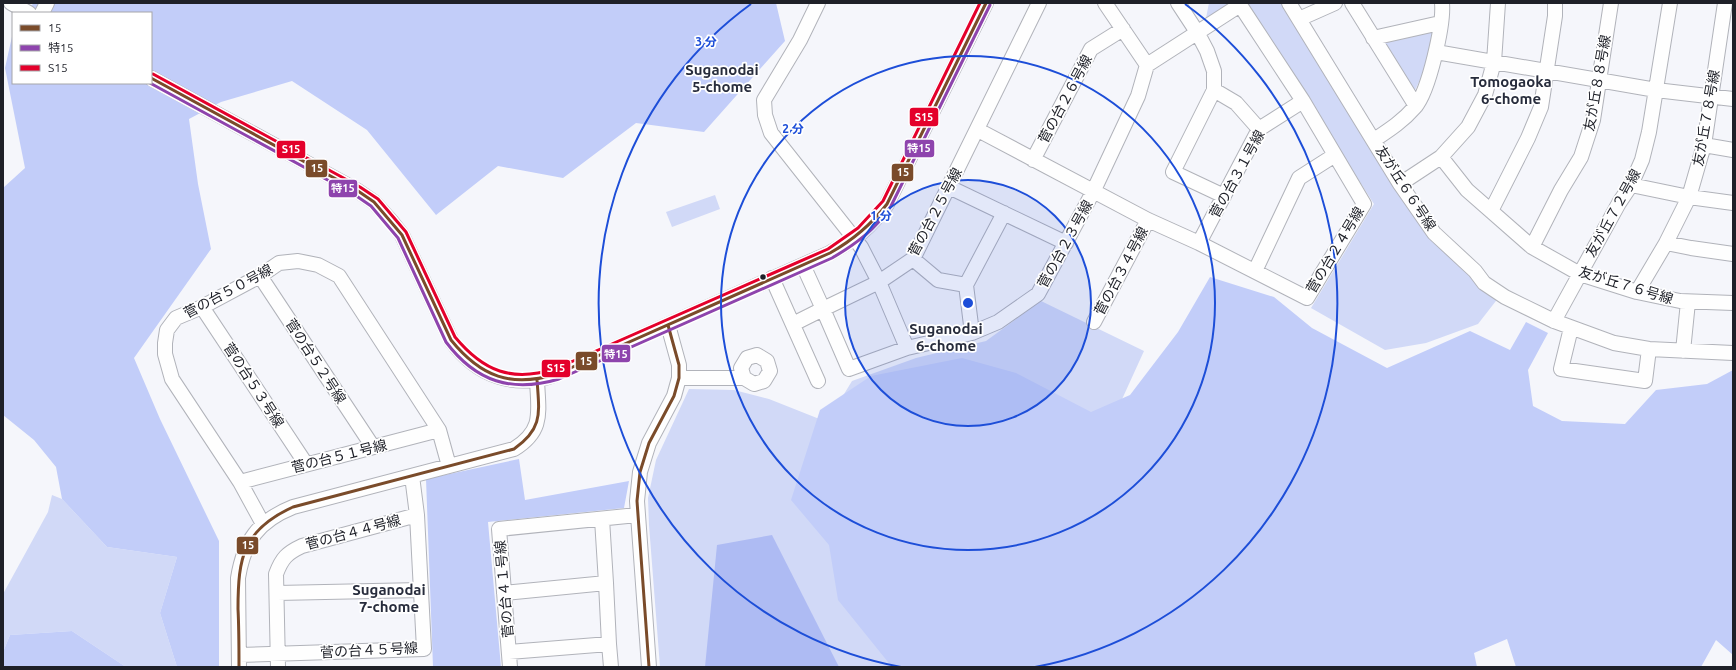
<svg xmlns="http://www.w3.org/2000/svg" width="1736" height="670" font-family="Ubuntu,'Noto Sans JP',sans-serif">
  <rect width="100%" height="100%" fill="#f5f6fb"/>
  <path fill="#d1d9f7" d="M1209,3H1235L1205,23Z
    M1245,3H1282L1402,196L1499,297L1478,324L1426,343L1385,350L1311,308L1374,204Z
    M1435,30L1425,70L1414,92L1384,41Z
    M715,195L720,209L672,227L666,212Z
    M1041,301L1144,351L1108,430L938,667H660L649,525L648,498L656,460L689,389L734,390L769,399L827,422L852,381L916,358L986,341Z
    M52,495L62,499L107,547L177,557L160,613L177,667H126L72,631L10,635L3,652V594L48,512Z"/>
  <path fill="#c2cdf9" d="M35,3H776L785,41L704,132L636,123L563,178L498,166L436,215L367,130L292,81L221,102L189,119L198,184L211,249L134,358L160,419L219,541V667H177L160,613L177,557L107,547L62,499L56,467L34,440L3,415V188L25,168L5,68L13,32V83H151V13H17Z
    M1210,277L1274,297L1312,328L1387,368L1470,331L1510,350L1526,322L1548,333L1528,370L1533,406L1562,421L1625,424L1656,390L1707,384L1733,370V655L1716,640L1701,667H1516L1507,639L1474,653L1477,667H892L838,600L829,545L791,500L820,410L871,376L962,358L1016,373L1091,412L1130,395L1178,332Z
    M519,459L525,500L629,481L624,508L488,522L501,667H433L426,479Z
    M72,631L126,667H3V652L10,635Z"/>
  <path fill="#aebbf3" d="M772,535L839,667H705L717,545Z"/>
  <g fill="none" stroke-linecap="round" stroke-linejoin="round">
    <defs>
      <path id="minor" d="M11,3L29,13
        M818,3L800,40L764,100L765,115L771,133L861,247L879,282L907,348L972,333L998,322L1038,294L1093,192L1138,96L1147,65L1105,3
        M1178,3L1197,32L1207,51L1214,71V90L1173,172L1224,196
        M1289,3L1400,184L1434,233L1475,271L1484,283L1505,297L1554,321L1614,343L1649,349L1733,353
        M1352,3L1416,106
        M42,13L47,3
        M1299,19L1335,3
        M1373,38L1440,23
        M1436,52L1656,90L1733,99
        M151,78L358,191L374,202L391,221L402,235L451,340C477,376 515,390 557,374L830,253C856,238 869,229 887,204L986,3
        M1214,90L1236,103L1259,129
        M978,130L1148,220L1199,243L1307,298L1364,204L1303,101L1240,5L1147,65
        M1374,140C1389,130 1403,121 1415,107C1429,91 1444,24 1442,3
        M1704,145L1733,150
        M1441,157L1467,190L1532,247L1580,274L1637,292L1680,301L1733,303
        M1033,160L1091,49L1123,29
        M1400,184L1441,157L1468,127L1485,95L1494,62L1498,3
        M1631,185L1689,197L1733,203
        M949,187L1066,243
        M1491,211L1528,138L1541,107L1555,16V3
        M1199,243L1259,129L1303,101
        M1666,243L1691,248L1733,254
        M1532,247L1561,190L1581,157L1593,120L1611,3
        M913,259L938,280L966,285
        M1255,271L1299,178L1335,155
        M260,276L373,447
        M772,278L818,381
        M1637,292L1666,243L1689,197L1704,145L1725,3
        M202,307L306,464
        M1554,321L1619,203L1631,185L1642,160L1649,132L1670,3
        M1094,322L1148,220
        M793,324L823,309L803,265
        M1571,328L1561,369L1645,381L1649,349
        M972,333L966,285L1004,213
        M907,348L849,369L823,309L879,282L913,259L1039,3
        M1683,351L1688,302
        M679,378H744L754,384L764,381L770,371L767,361L757,355L747,358L741,368L744,378
        M240,482L439,430
        M263,524L240,482L172,379L165,354V343L167,330L176,318L202,307L260,276L279,263L298,261L318,265L339,276L439,430L449,466
        M606,583L609,644
        M277,593L421,590
        M504,593L606,583L602,519
        M509,652L609,644L611,667
        M239,655L424,649L417,515L412,476
        M239,667L238,578C244,541 258,521 293,507L514,449C545,430 538,411 537,379
        M278,667L276,574C282,558 287,553 302,546L417,515
        M510,667L499,529L637,515
        M649,667L637,501L640,472L649,443L674,396L679,378V365L668,325"/>
    </defs>
    <use href="#minor" stroke="#b1b3ba" stroke-width="16"/>
    <use href="#minor" stroke="#fefefe" stroke-width="14"/>
    <defs>
      <path id="bus-1" d="M151,78L358,191L374,202L402,235L451,340C481,377 511,388 557,374L830,253C853,240 871,225 887,204L986,3
        M239,667C239,648 239,628 238,609C238,557 243,530 293,507L514,449C544,428 539,412 537,379
        M649,667L637,501L640,472L649,443L674,396L679,378V365L668,325"/>
      <path id="bus-2" d="M150,83L355,195L371,206L398,238L446,342C476,382 512,393 559,379L832,258C856,244 876,229 891,206L990,5"/>
      <path id="bus-3" d="M153,74L360,187L378,199L406,232L455,337C484,372 512,382 555,369L828,249L858,228L883,201L980,3"/>
    </defs>
    <use href="#bus-1" stroke="#fff" stroke-width="6"/>
    <use href="#bus-2" stroke="#fff" stroke-width="6"/>
    <use href="#bus-3" stroke="#fff" stroke-width="6"/>
    <use href="#bus-1" stroke="#7a4b2a" stroke-width="3"/>
    <use href="#bus-2" stroke="#8e44ad" stroke-width="3"/>
    <use href="#bus-3" stroke="#e4002b" stroke-width="3"/>
  </g>
  <circle cx="968" cy="303" r="123" fill="#1d4ed8" fill-opacity=".12"/>
  <g fill="none" stroke="#1d4ed8" stroke-width="2">
    <circle cx="968" cy="303" r="123"/>
    <circle cx="968" cy="303" r="247"/>
    <path d="M901 667A370 370 0 0 1 751 4M1185 4A370 370 0 0 1 1035 667"/>
  </g>
  <circle fill="#1e2028" stroke="#fff" stroke-width="1.5" cx="763" cy="277" r="3.5"/>
  <g text-anchor="middle" stroke-width="3.5" stroke-linejoin="round" paint-order="stroke">
    <g font-size="14" fill="#1e2028" stroke="#fff">
      <text transform="translate(1597 83) rotate(-80)" y="5">友が丘８８号線</text>
      <text transform="translate(1065 99) rotate(-62)" y="5">菅の台２６号線</text>
      <text transform="translate(1706 118) rotate(-80)" y="5">友が丘７８号線</text>
      <text transform="translate(1237 174) rotate(-61)" y="5">菅の台３１号線</text>
      <text transform="translate(1406 188) rotate(57)" y="5">友が丘６６号線</text>
      <text transform="translate(935 212) rotate(-62)" y="5">菅の台２５号線</text>
      <text transform="translate(1613 213) rotate(-61)" y="5">友が丘７２号線</text>
      <text transform="translate(1065 244) rotate(-61)" y="5">菅の台２３号線</text>
      <text transform="translate(1335 250) rotate(-59)" y="5">菅の台２４号線</text>
      <text transform="translate(1121 271) rotate(-62)" y="5">菅の台３４号線</text>
      <text transform="translate(1626 285) rotate(17)" y="5">友が丘７６号線</text>
      <text transform="translate(228 291) rotate(-28)" y="5">菅の台５０号線</text>
      <text transform="translate(316 361) rotate(57)" y="5">菅の台５２号線</text>
      <text transform="translate(254 385) rotate(57)" y="5">菅の台５３号線</text>
      <text transform="translate(339 456) rotate(-14)" y="5">菅の台５１号線</text>
      <text transform="translate(353 532) rotate(-15)" y="5">菅の台４４号線</text>
      <text transform="translate(504 589) rotate(-95)" y="5">菅の台４１号線</text>
      <text transform="translate(369 650) rotate(-3)" y="5">菅の台４５号線</text>
    </g>
    <g font-size="15" font-weight="bold" fill="#272c3c" stroke="#fff">
      <text x="722" y="75">Suganodai<tspan x="722" dy="17">5-chome</tspan></text>
      <text x="1511" y="87">Tomogaoka<tspan x="1511" dy="17">6-chome</tspan></text>
      <text x="946" y="334">Suganodai<tspan x="946" dy="17">6-chome</tspan></text>
      <text x="389" y="595">Suganodai<tspan x="389" dy="17">7-chome</tspan></text>
    </g>
  </g>
  <circle cx="968" cy="303" r="6" fill="#1d4ed8" stroke="#fff" stroke-width="2"/>
  <g font-size="12" text-anchor="middle" font-weight="bold" fill="#1d4ed8" stroke="#fff" stroke-width="3.5" stroke-linejoin="round" paint-order="stroke">
    <text x="706" y="46">3 分</text>
    <text x="793" y="133">2 分</text>
    <text x="881" y="220">1 分</text>
  </g>
  <g stroke="#fff" stroke-width="1.5">
    <rect x="909" y="107" width="30" height="20" rx="4" fill="#e4002b"/>
    <rect x="904" y="139" width="31" height="19" rx="4" fill="#8e44ad"/>
    <rect x="276" y="140" width="30" height="19" rx="4" fill="#e4002b"/>
    <rect x="305" y="159" width="23" height="19" rx="4" fill="#7a4b2a"/>
    <rect x="891" y="163" width="23" height="19" rx="4" fill="#7a4b2a"/>
    <rect x="328" y="179" width="30" height="19" rx="4" fill="#8e44ad"/>
    <rect x="601" y="344" width="30" height="19" rx="4" fill="#8e44ad"/>
    <rect x="575" y="351" width="23" height="20" rx="4" fill="#7a4b2a"/>
    <rect x="541" y="359" width="30" height="19" rx="4" fill="#e4002b"/>
    <rect x="236" y="536" width="23" height="19" rx="4" fill="#7a4b2a"/>
  </g>
  <g font-size="11" text-anchor="middle" font-weight="bold" fill="#fff">
    <text x="924" y="121">S15</text>
    <text x="919" y="152">特15</text>
    <text x="291" y="153">S15</text>
    <text x="317" y="172">15</text>
    <text x="903" y="176">15</text>
    <text x="343" y="192">特15</text>
    <text x="616" y="358">特15</text>
    <text x="586" y="365">15</text>
    <text x="556" y="372">S15</text>
    <text x="248" y="549">15</text>
  </g>
  <rect width="1736" height="670" fill="none" stroke="#1e2028" stroke-width="8"/>
  <rect x="12" y="12" width="140" height="72" fill="#ffffff" stroke="#a5a6a9"/>
  <rect x="20" y="25" width="20" height="6" fill="#7a4b2a" stroke="#a5a6a9"/>
  <text x="48" y="32" font-size="12" fill="#1e2028">15</text>
  <rect x="20" y="45" width="20" height="6" fill="#8e44ad" stroke="#a5a6a9"/>
  <text x="48" y="52" font-size="12" fill="#1e2028">特15</text>
  <rect x="20" y="65" width="20" height="6" fill="#e4002b" stroke="#a5a6a9"/>
  <text x="48" y="72" font-size="12" fill="#1e2028">S15</text>
</svg>
